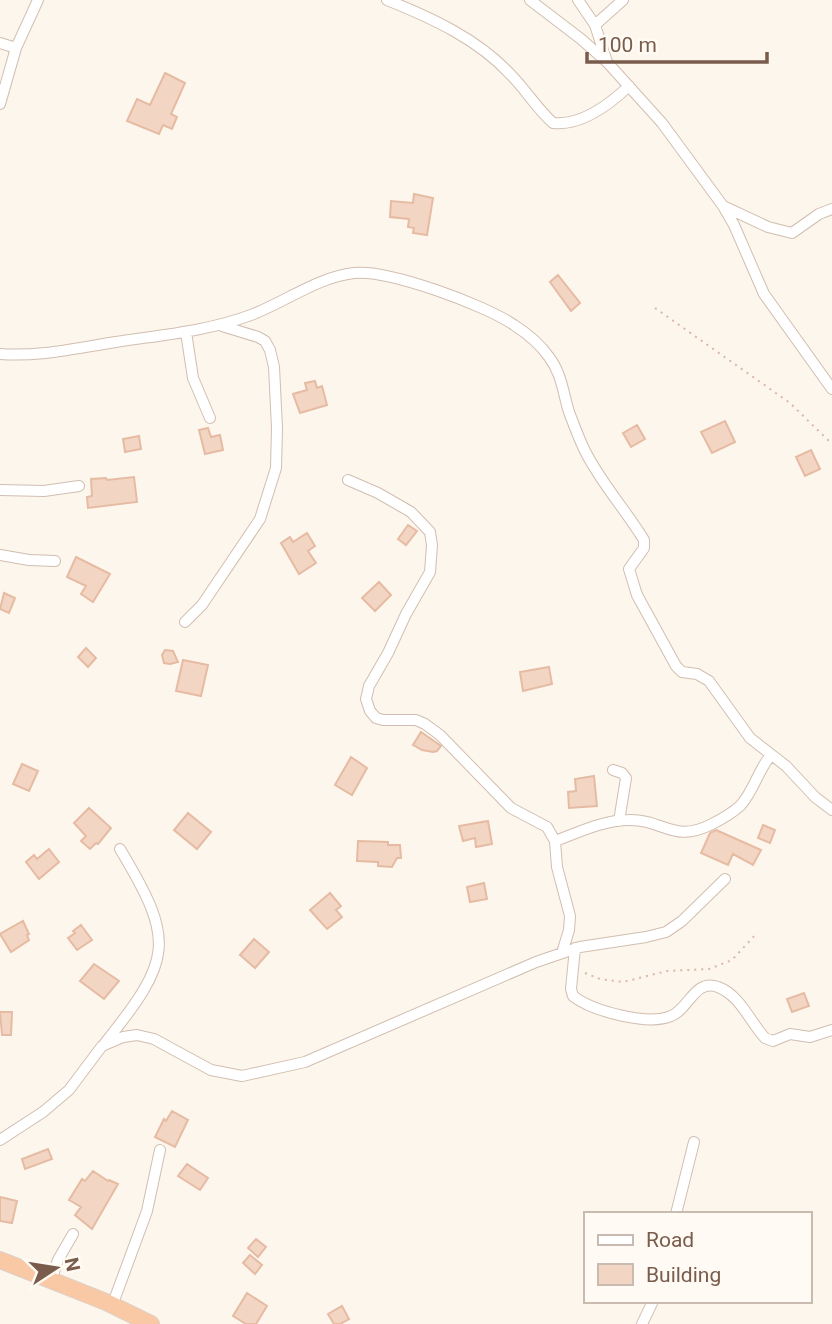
<svg xmlns="http://www.w3.org/2000/svg" width="832" height="1324" font-family="Roboto,sans-serif">
  <rect width="100%" height="100%" fill="#fdf6ec"/>
  <path fill="#f3d5c3" stroke="#e6bba3" stroke-width="2" d="M165,73L185,83L171,114L177,117L172,129L163,125L159,134L127,121L137,99L150,105Z
    M414,194L433,198L427,235L413,233L414,228L408,227L409,219L390,217L391,201L413,203Z
    M558,275L580,303L571,311L550,282Z
    M315,381L317,388L322,386L327,405L300,413L293,394L307,390L305,383Z
    M725,421L735,442L712,453L701,432Z
    M637,425L645,439L631,447L623,433Z
    M208,428L211,437L220,435L223,450L205,454L199,430Z
    M139,436L141,449L125,452L123,439Z
    M811,450L820,469L805,476L796,457Z
    M134,477L137,502L88,508L87,497L92,496L91,479L106,478L107,480Z
    M408,525L417,531L406,545L398,539Z
    M307,533L315,546L308,551L316,563L299,574L281,543L290,537L293,542Z
    M76,557L110,574L93,602L81,594L86,586L67,577Z
    M379,582L391,595L375,611L362,598Z
    M4,593L15,598L9,613L0,609Z
    M86,648L96,658L88,667L78,657Z
    M165,650L173,651L178,662L170,664L164,663L162,655Z
    M183,660L208,665L201,696L176,691Z
    M549,667L552,684L523,691L520,672Z
    M421,732L441,746L437,751L433,752L422,750L413,745Z
    M351,757L367,768L352,795L335,785Z
    M22,764L38,771L29,791L13,784Z
    M594,776L597,806L569,808L568,792L576,791L575,779Z
    M89,808L111,828L98,844L96,843L90,849L81,841L86,836L74,823Z
    M188,813L211,832L197,849L174,830Z
    M488,821L492,844L476,847L475,838L463,841L459,826Z
    M763,825L775,830L770,843L758,838Z
    M716,830L761,850L753,865L733,854L728,865L701,853L710,833Z
    M358,841L388,842V845H400L401,858H397L392,867L378,866V862L357,861Z
    M49,849L59,862L39,879L26,862L34,855L37,859Z
    M484,883L487,899L470,902L467,887Z
    M330,893L341,906L336,910L342,917L327,929L310,910Z
    M23,921L29,934L27,935L29,940L11,952L0,934Z
    M81,925L92,940L77,950L68,938L75,933L73,931Z
    M254,939L269,952L255,968L240,955Z
    M94,964L119,981L104,999L80,981Z
    M804,993L809,1006L792,1012L787,999Z
    M0,1012H12L11,1035H2Z
    M172,1111L188,1120L175,1147L155,1137L164,1119L166,1121Z
    M48,1149L52,1159L25,1169L22,1159Z
    M187,1164L208,1178L200,1190L178,1176Z
    M93,1171L108,1181L109,1180L118,1184L92,1229L75,1215L81,1207L69,1200L82,1179L85,1181Z
    M0,1197L17,1201L12,1223L0,1221Z
    M256,1239L266,1247L258,1257L248,1248Z
    M250,1255L262,1265L255,1274L243,1263Z
    M247,1293L267,1306L256,1324H246L233,1316Z
    M342,1306L349,1319L340,1324H334L328,1314Z"/>
  <g fill="none" stroke-linecap="round" stroke-linejoin="round">
    <defs>
      <path id="minor" d="M387,0C432,18 478,39 511,75C526,90 537,109 553,123C581,126 610,104 629,86
        M530,0L581,39L607,62L662,123L723,206L734,225L764,294L832,389
        M578,0L595,25L607,62
        M595,25L623,0
        M0,43L16,48
        M0,104L16,48L38,0
        M723,206L768,227L792,233L819,214L832,209
        M186,332L193,378L210,418
        M0,354C40,357 76,348 116,342C161,335 208,331 251,315C285,302 318,277 354,273C388,269 485,305 514,325C528,334 540,344 549,357C562,374 563,393 569,412C574,425 579,439 585,451C601,483 625,509 644,540V548L629,569L637,595L676,666L682,672L697,674L709,681L750,738L786,766L815,797L832,810
        M348,480L378,493L411,512L430,532L432,545L430,572L406,614L388,653L369,686L366,699L370,711L376,718L383,720H416L425,724L440,735L511,808L547,827L555,841L557,867L570,916L569,930L562,953
        M0,490L44,491L79,486
        M0,555L29,560L55,561
        M185,622L202,605L260,519L276,468L277,428L274,367L270,350L265,341L258,337L222,326
        M613,770L622,773L626,778L619,821
        M555,841C577,833 604,820 628,820C664,819 673,844 712,824C722,819 732,813 740,806C754,791 758,770 771,755
        M575,948L571,989L573,996C592,1011 648,1026 671,1016C689,1009 695,978 718,987C740,995 750,1022 765,1038L773,1041L790,1034L810,1037L832,1030
        M105,1043C172,959 176,942 120,849
        M0,1140L43,1112L69,1090L102,1046L123,1037L137,1035L154,1039L211,1070L242,1076L305,1062L536,962L580,947L646,937L666,932L682,921L725,879
        M676,1214L694,1142
        M51,1281L58,1260L73,1234
        M112,1306L147,1211L160,1150
        M642,1324L653,1301"/>
      <path id="trunk" d="M0,1260L106,1302L151,1324"/>
    </defs>
    <use href="#minor" stroke="#d1beb0" stroke-width="12"/>
    <use href="#trunk" stroke="#dad1cd" stroke-width="18"/>
    <path stroke="#d9b8a5" stroke-width="2" stroke-dasharray="2 5" stroke-linecap="butt" d="M655,308L790,403L832,444
      M585,973L600,979L623,982L667,971L709,969L732,960L757,933"/>
    <use href="#minor" stroke="#fff" stroke-width="10"/>
    <use href="#trunk" stroke="#f9c8a4" stroke-width="16"/>
  </g>
  <rect x="584" y="1212" width="228" height="91" fill="#fffaf3" stroke="#cabbb1" stroke-width="2"/>
  <rect x="598" y="1235" width="35" height="10" fill="#ffffff" stroke="#cabbb1" stroke-width="2"/>
  <text x="646" y="1247" font-size="21" fill="#7a5c4d">Road</text>
  <rect x="598" y="1264" width="35" height="21" fill="#f3d5c3" stroke="#cabbb1" stroke-width="2"/>
  <text x="646" y="1282" font-size="21" fill="#7a5c4d">Building</text>
  <g transform="translate(56 1268) rotate(78)" stroke="#fffaf3" stroke-width="5" paint-order="stroke">
  <path d="M0-5L12 26L0 18L-12 26Z" fill="#7a5c4d"/>
  <text y="-10" font-size="19" font-weight="bold" text-anchor="middle" fill="#7a5c4d">N</text>
  </g>
  <path d="M587 52v10h180v-10" fill="none" stroke="#7a5c4d" stroke-width="3.5"/>
  <text x="598" y="52" font-size="21" fill="#7a5c4d" stroke="#fffaf3" stroke-width="5" paint-order="stroke">100 m</text>
</svg>
